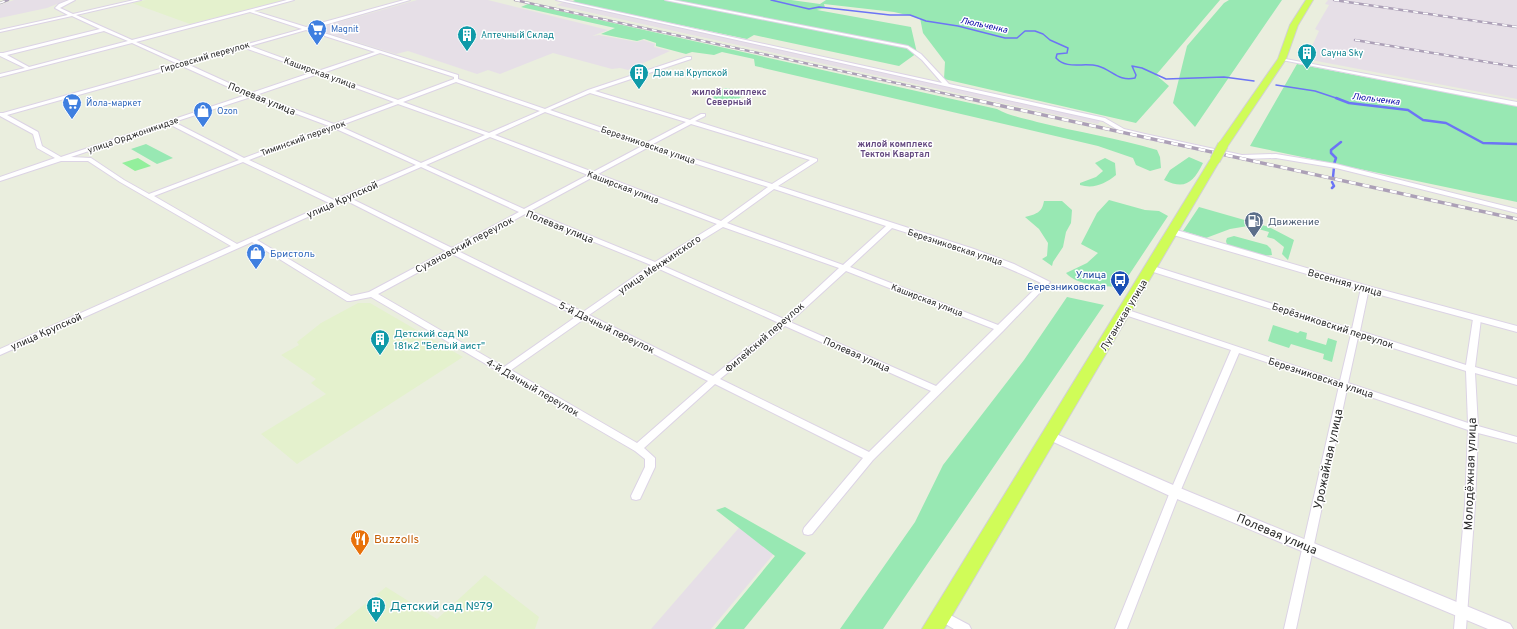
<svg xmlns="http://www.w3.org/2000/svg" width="1517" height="629" font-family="Overpass,sans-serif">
  <rect width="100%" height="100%" fill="#eaeede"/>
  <path fill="#e6dfe7" d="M14,0H67L47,8L0,18V5Z
    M417,0H488L608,30L592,36L599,35L637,42L643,40L655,44L654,47L670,51L628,70L620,68L612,69L553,53L500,74L488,70L477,74L408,51L396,54L315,29Z
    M1328,0H1517V99L1306,59L1319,31L1315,29L1329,5L1325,4Z
    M564,2L1103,117L1098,124L556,5Z
    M744,522L782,544L711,629H651Z"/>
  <path fill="#e4f1cd" d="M146,0H285L190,24L132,3Z
    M358,303H370L463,357L297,464L261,434L326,394L311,383L316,379L281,355L299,345L297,342L321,323Z
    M485,575L539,617L535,629H334L386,587L437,619Z"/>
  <path fill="#98e8b3" d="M575,0H791L820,4L826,0H1220L1156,75L1169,86L1136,123L944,79L945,62L923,33L920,18L894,12L824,4L825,8L817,10L911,27L917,53L899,66L754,35L747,39L571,2Z
    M1229,0H1282L1195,127L1173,103L1187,46L1224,3Z
    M528,4L997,109C1009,116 1024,118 1037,122C1077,132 1117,138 1157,150L1160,157L1161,168L1150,171L1136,165L1133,158L1098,146L755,66L754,59L722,52L714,55L692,52L686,54L656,46V43L644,39L637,41L601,34L615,28L521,7Z
    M1297,64L1517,106V202L1250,146Z
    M725,88L747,92L735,102L729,100L726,102L714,99L713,95Z
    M146,144L173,158L157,164L131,149Z
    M1189,157L1203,163C1193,183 1185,190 1164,180L1170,170Z
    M1105,158L1115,163L1116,175C1105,184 1094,189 1080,185V183L1096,177L1103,171L1095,163Z
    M1109,200L1145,210L1159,211L1168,216L1121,287C1104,286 1077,286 1066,273L1087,263L1098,253L1081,244L1097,213Z
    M1044,201H1062L1072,210L1071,223L1066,232L1063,247L1053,262L1052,266L1042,259L1047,256L1048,243L1039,229L1025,217C1036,214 1042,213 1044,201Z
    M1199,207L1269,227L1294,240L1288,260L1282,254L1284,247L1274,239L1267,237L1269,232L1248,226L1230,229L1206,238L1183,231Z
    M1234,236L1267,245L1271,249L1272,255L1263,256L1227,245L1226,241L1227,238Z
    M1067,297L1104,305L883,629H840L915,522L943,465L1024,360Z
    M1273,325L1298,333L1300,331L1307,333L1306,339L1326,345L1328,338L1337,341L1332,362L1323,359L1324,354L1291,344L1289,348L1268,341Z
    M725,507L806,553L744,629H715L775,556L716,510Z"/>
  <path fill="#93ef9c" d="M138,158L151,166L135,171L122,163Z"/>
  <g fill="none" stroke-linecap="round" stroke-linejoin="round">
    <path stroke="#6c74f5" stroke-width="1.5" d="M771,0L809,9L819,7L890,15H910L926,21L958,26L1005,38H1017L1025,31H1035L1043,34L1050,40L1068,48L1067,53L1057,54L1056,58C1067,70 1084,62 1098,66C1112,70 1119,82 1135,78L1136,75L1132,66L1142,68L1166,79L1224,77L1254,81
      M1276,85L1315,91L1339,99"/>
    <path stroke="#6c74f5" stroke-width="2.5" d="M1336,98L1349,103L1408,110L1423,120L1446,123L1483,143L1517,144
      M1334,164L1336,158L1331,153V150L1341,142
      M1333,177L1334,167
      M1332,182L1334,186L1332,188"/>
    <defs>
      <path id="minor" d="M69,0H75L60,8L73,14L134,0H141L76,15L132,40L287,0H294L254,11L306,27L404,0H410L311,29L458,75V79L545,109L588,90L687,57H691V59L595,91L690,120L701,114H705V116L695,121L817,159V161L778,186L974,249L1014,264L1050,282L1003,331L873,460L812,534L808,535L804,534L803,531L804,528L863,458L715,384L644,448L655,458V467L640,499L636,500L632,499L631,496L645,467V459L635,451L371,297L350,301H347L252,242L0,355V349L231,246L120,182L88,161H61L0,181V177L55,158L37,148L33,134L0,116V113H3L178,64L132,43L0,77V74L25,68L0,56V53H3L100,29L72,16L0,32V30L68,15L55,8L59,4ZM250,12L302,29L182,62L136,42ZM306,30L375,52L318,71L250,46ZM104,31L128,41L29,67L7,55ZM245,48L313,72L251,93L187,64ZM380,53L454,77V79L398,100L323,73ZM182,66L246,95L61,157L42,146L38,132L7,115ZM318,74L394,102L334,124L256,95ZM456,82L540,111L489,133L403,102ZM590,93L686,122L646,143L550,110ZM251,97L329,126L244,158L174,122ZM398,104L485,135L421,163L339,126ZM545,112L642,146L593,172L495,135ZM169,124L239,160L149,194L124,180L91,158L71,157ZM691,124L810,160L772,184L651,145ZM334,128L416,165L334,200L249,160ZM490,137L588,175L524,209L426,165ZM647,148L768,187L721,221L598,174ZM243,162L329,203L237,244L154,196ZM421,167L519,212L452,248L350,198ZM593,177L717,224L655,262L530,211ZM774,189L886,226L843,265L727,223ZM345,200L446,251L369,292L351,296L257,240ZM525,214L651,265L583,312L458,251ZM723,227L839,268L784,319L661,265ZM892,228C943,244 993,260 1041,283L998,325L850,267ZM452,254L577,316L504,367L378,294ZM657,268L779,323L713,376L589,315ZM846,271L994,329L936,386L790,322ZM584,319L708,381L637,443L511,370ZM785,326L931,391L869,452L720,379Z
        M556,0H563L942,83L922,60L907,48L665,0H673L908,46L921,54L949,84L1105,118L1124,129L1145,134L1242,155L1276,154L1336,164L1517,209V213L1336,168L1276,158L1242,159L1144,138L1120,131L1103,121Z
        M1280,58L1517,102V106L1282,60L1280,59Z
        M1147,266H1153L1352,329L1361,288L1365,286H1368L1369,288L1360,331L1466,365L1473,319L1477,317H1480L1481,319L1475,367L1517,379V385L1475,373L1478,426L1517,437V443L1478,433L1475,505L1466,629H1454L1465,505L1468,430L1347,389L1296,629H1284L1339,386L1239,353L1180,492L1127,629H1115L1170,492L1231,350L1122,314L1121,312L1122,310H1128L1340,381L1351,334L1147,270L1146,268ZM1358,337L1466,371L1468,423L1348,383Z
        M941,610L969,625L971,629H954L937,619L935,615L937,611Z"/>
      <path id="tertiary" d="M1173,229L1368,286L1517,326V332L1362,290L1170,234L1169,232Z
        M1049,431L1180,488L1510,624L1513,629H1488L1170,496L1045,438L1043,435L1045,432Z"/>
      <path id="trunk" d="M1306,0H1313L1298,25L1286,59L1227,147H1219L1218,145L1278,59L1290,25Z
        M1215,157L1220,160L944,629H922L1210,160Z"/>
    </defs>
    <use href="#minor" stroke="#dcd3e5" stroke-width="2"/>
    <use href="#tertiary" stroke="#dcd3e5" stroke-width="2"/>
    <use href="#trunk" stroke="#d1d1d1" stroke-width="2"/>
    <use href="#minor" fill="#fff" fill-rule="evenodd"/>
    <use href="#tertiary" fill="#fff" fill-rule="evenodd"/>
    <use href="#trunk" fill="#d0fc58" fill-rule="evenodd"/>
    <defs>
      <path id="rail-far1" d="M515,0L970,99
        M1334,0L1517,27
        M0,3L8,0
        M1355,40L1517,67"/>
      <path id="rail" d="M966,98L1517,219"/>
    </defs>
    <use href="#rail-far1" stroke="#aca0b7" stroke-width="2.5"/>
    <use href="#rail" stroke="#aca0b7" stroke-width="3.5"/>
    <use href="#rail-far1" stroke="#fff" stroke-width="1.5" stroke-dasharray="5" stroke-linecap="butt"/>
    <use href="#rail" stroke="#fff" stroke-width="2.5" stroke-dasharray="7" stroke-linecap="butt"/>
    <defs>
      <path id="trunk-bridge" d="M1215,160L1223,145"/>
    </defs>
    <use href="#trunk-bridge" stroke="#d1d1d1" stroke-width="12" stroke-linecap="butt"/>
    <use href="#trunk-bridge" stroke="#d0fc58" stroke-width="10"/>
  </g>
  <defs>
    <symbol id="supermarket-pin" viewBox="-11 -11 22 30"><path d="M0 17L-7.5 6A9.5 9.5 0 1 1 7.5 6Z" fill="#3f7fe0" stroke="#fff"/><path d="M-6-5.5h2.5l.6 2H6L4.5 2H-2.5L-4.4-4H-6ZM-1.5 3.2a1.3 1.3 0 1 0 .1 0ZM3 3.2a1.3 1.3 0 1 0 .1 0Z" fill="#fff"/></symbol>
    <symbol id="building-pin" viewBox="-11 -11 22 30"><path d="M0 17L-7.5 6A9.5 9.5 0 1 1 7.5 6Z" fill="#0f9aa8" stroke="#fff"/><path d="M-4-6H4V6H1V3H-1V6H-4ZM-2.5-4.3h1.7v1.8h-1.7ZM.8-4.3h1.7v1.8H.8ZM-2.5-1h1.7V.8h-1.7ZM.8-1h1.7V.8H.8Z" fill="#fff"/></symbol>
    <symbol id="shop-pin" viewBox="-11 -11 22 30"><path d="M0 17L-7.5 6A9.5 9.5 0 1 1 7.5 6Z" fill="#3f7fe0" stroke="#fff"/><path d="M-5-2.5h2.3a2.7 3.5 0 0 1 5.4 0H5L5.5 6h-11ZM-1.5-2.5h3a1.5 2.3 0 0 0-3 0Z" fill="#fff"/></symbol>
    <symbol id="fuel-pin" viewBox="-11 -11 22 30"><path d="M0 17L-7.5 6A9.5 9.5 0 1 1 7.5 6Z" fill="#5c6f8a" stroke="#fff"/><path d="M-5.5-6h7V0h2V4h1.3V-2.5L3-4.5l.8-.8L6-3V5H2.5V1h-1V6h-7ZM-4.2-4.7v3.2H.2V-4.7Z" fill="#fff"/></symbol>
    <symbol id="bus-pin" viewBox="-11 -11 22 30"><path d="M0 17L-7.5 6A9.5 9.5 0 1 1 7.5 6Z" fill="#1a4fb4" stroke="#fff"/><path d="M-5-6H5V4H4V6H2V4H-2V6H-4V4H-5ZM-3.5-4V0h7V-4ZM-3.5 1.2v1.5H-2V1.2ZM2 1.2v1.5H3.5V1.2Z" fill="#fff"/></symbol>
    <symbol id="restaurant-pin" viewBox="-11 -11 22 30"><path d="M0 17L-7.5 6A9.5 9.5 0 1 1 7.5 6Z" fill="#e8710a" stroke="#fff"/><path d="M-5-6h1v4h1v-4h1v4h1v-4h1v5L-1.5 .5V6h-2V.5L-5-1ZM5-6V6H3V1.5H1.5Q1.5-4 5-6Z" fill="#fff"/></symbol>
  </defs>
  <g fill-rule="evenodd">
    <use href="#supermarket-pin" x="306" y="18" width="22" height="30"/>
    <use href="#building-pin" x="456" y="24" width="22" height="30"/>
    <use href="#building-pin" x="1296" y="42" width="22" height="30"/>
    <use href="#building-pin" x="628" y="62" width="22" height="30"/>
    <use href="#supermarket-pin" x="61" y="92" width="22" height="30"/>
    <use href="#shop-pin" x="192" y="100" width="22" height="30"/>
    <use href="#fuel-pin" x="1243" y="210" width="22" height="30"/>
    <use href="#shop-pin" x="245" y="242" width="22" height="30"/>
    <use href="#bus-pin" x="1109" y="269" width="22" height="30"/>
    <use href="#building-pin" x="369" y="328" width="22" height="30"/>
    <use href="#restaurant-pin" x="349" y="528" width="22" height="30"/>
    <use href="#building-pin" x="365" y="595" width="22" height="30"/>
  </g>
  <g text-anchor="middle" stroke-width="3" stroke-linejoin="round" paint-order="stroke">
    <g font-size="9" font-style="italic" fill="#0906a6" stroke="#fff">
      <text transform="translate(984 25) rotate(12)" y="3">Люльченка</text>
      <text transform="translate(1376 99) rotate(7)" y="3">Люльченка</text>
    </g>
    <g font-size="9" fill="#366cbe" stroke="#fff" text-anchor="start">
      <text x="331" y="32">Magnit</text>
      <text x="86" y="106">Йола-маркет</text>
      <text x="217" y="114">Ozon</text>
    </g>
    <g font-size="9" fill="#0d838f" stroke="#fff" text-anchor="start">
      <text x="481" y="38">Аптечный Склад</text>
      <text x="1321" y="56">Сауна Sky</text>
      <text x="653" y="76">Дом на Крупской</text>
    </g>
    <g font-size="9" fill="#2c2c2c" stroke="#fff">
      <text transform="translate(205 57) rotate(-16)" y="3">Гирсовский переулок</text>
      <text transform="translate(320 73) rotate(20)" y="3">Каширская улица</text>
      <text transform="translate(133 135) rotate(-19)" y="3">улица Орджоникидзе</text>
      <text transform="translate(303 138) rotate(-20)" y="3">Тиминский переулок</text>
      <text transform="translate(648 145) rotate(19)" y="3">Березниковская улица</text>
      <text transform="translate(623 187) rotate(21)" y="3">Каширская улица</text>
      <text transform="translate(955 247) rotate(18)" y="3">Березниковская улица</text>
      <text transform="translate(927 300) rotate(21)" y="3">Каширская улица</text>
    </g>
    <g font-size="9" font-weight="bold" fill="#644980" stroke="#fff">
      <text x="729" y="95">жилой комплекс<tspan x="729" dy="10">Северный</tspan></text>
      <text x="895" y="147">жилой комплекс<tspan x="895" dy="10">Тектон Квартал</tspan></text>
    </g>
    <g font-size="10" fill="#2c2c2c" stroke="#fff">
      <text transform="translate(262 98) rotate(22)" y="4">Полевая улица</text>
      <text transform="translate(342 199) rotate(-24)" y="4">улица Крупской</text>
      <text transform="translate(560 226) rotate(22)" y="4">Полевая улица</text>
      <text transform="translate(464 244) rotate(-28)" y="4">Сухановский переулок</text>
      <text transform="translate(659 264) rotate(-34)" y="4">улица Менжинского</text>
      <text transform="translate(1345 282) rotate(16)" y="4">Весенняя улица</text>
      <text transform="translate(1123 315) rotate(-59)" y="4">Луганская улица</text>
      <text transform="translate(1333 325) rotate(18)" y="4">Берёзниковский переулок</text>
      <text transform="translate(607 327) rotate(26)" y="4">5-й Дачный переулок</text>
      <text transform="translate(46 331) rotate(-24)" y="4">улица Крупской</text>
      <text transform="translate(764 337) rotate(-41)" y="4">Филейский переулок</text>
      <text transform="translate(857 354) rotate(24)" y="4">Полевая улица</text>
      <text transform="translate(1321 377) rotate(18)" y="4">Березниковская улица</text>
      <text transform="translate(533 387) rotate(30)" y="4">4-й Дачный переулок</text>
    </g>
    <g font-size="10" fill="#4e5e75" stroke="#fff" text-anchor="start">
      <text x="1268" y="225">Движение</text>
    </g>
    <g font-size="10" fill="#366cbe" stroke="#fff" text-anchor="start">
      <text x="270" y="257">Бристоль</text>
    </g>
    <g font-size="10" fill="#164399" stroke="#fff" text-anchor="end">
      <text x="1106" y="278">Улица<tspan x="1106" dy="12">Березниковская</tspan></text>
    </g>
    <g font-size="10" fill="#0d838f" stroke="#fff" text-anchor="start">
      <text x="394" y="337">Детский сад №<tspan x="394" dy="12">181к2 "Белый аист"</tspan></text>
    </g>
    <g font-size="12" fill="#2c2c2c" stroke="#fff">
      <text transform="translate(1328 459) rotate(-78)" y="4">Урожайная улица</text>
      <text transform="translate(1470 474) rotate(-88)" y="4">Молодёжная улица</text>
      <text transform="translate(1277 534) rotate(23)" y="4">Полевая улица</text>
    </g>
    <g font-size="12" fill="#c56008" stroke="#fff" text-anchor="start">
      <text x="374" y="543">Buzzolls</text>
    </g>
    <g font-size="12" fill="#0d838f" stroke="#fff" text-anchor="start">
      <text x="390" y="610">Детский сад №79</text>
    </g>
  </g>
</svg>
